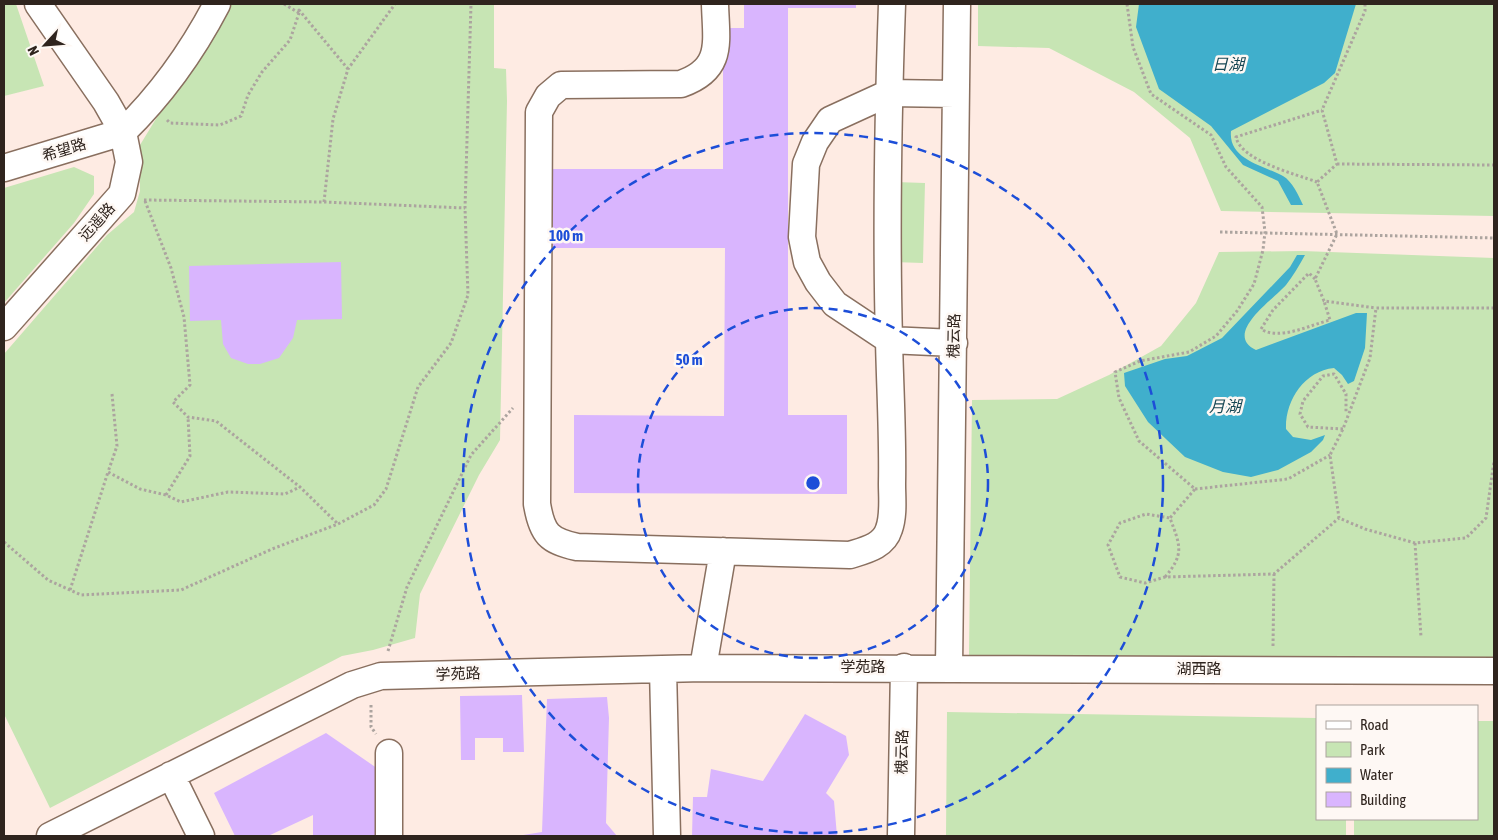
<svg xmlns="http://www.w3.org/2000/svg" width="1498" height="840" font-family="'Asap Condensed','Noto Sans SC',sans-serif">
  <rect width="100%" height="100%" fill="#fef8f4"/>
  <path fill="#feebe3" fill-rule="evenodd" d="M4,4H1494V836H4ZM1317,706H1477V819H1317Z"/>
  <path fill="#c7e5b4" d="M4,4H16L44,86L4,96Z
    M226,4H494V68L506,69L507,101L500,440L479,475L420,594L415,638L373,650L342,656L50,808L4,714V354L107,235L134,212L140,191V145Z
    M978,4H1494V216L1221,211L1190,138L1134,92L1049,48L978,46Z
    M74,167L94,176V194L74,223L4,303V188Z
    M895,182L925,183L923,263L893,262Z
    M1302,251L1494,258V661L969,655L972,400L1057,399L1109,375L1161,346L1196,303L1219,252Z
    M947,712L1317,718V819H1346V836H946Z
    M1477,721H1494V836H1354V819H1477Z"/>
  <path fill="#40afcc" d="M1139,4H1356L1335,73L1324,83L1231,131C1228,160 1265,166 1283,176C1292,181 1299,196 1303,205H1291L1278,181L1243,165L1211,126L1159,89L1136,27Z
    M1297,255H1305C1299,266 1293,276 1286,285C1274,299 1222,334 1256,350L1356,313H1367L1365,348L1354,381L1348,384L1342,375L1334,368C1304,371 1285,401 1286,429L1293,437L1311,440L1325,435L1323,440L1311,452L1278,470L1251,477L1223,472L1185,457L1148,422L1125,386L1124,373L1165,359L1187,356L1222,338L1290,267Z"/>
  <path fill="#d9b5fe" d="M744,4H856V8H788V415H847V494L574,493V415L724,416L725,248H553V169H723V28H744Z
    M341,262L342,319L297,320L293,338L279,358L260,364H248L231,358L223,344L221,320L190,321L189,266Z
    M522,695L524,752H503V738H475V760H461L460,696Z
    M607,697L609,718L606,823L617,836H517L542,832L547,699Z
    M805,714L846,736L849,755L826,793L834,801L837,836H692L693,797H707L711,769L763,781Z
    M326,733L384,773L383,836H313V815L268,836H235L214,793Z"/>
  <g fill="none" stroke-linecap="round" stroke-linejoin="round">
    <defs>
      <path id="minor" d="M715,4C716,42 724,69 681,84L561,85L548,96L539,112L537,504C542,534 549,541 577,547L850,555C866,550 884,546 889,529C894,515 892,498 892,484C893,436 890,388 889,340C886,228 888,116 892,4
        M4,168L123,132L106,102L38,4
        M4,327L122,194L129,162L123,132C161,95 193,50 217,4
        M954,343L889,340L835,304L818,282L807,262L802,237L806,164L815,142L830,120L889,93L955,94
        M703,668L723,551
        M949,668L957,4
        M663,669L667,836
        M171,775L201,836
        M50,836L352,685L381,676L703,668L1494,671
        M389,836V753
        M901,836L904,667"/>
    </defs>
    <use href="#minor" stroke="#896f5f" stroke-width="29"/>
    <path stroke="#aca49f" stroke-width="3" stroke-dasharray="2.5 2.5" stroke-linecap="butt" d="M284,4L299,13V10L348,69
      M1127,4L1133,47L1151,94L1211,135L1226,167L1262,207L1265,232L1263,250L1254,284L1237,311L1216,336L1189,352L1140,361L1115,372L1119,398L1139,441L1195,489L1170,518
      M1365,4V11L1322,110L1337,164L1317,182L1337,234L1315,279L1324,301L1376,308
      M167,120L170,123L220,125L241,116L248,95L262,72L290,40L299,13
      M1337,164L1494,165
      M1317,182C1296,174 1241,161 1236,137L1322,110
      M144,200L324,202L465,208
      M145,201L171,268L184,317L190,385L173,402L188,417L216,421L300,487L338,524
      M324,202L333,119L348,69L395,4
      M1220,232L1494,238
      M1315,279L1309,273L1273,310L1261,329C1279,341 1310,325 1330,320L1324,301
      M1494,308H1376L1370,358L1343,429L1330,455L1339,518L1365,529L1415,543L1466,538L1486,518L1494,461
      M112,394L117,446L108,472L140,489L166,495L181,502L228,492L285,494L300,487
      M1343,429L1308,427L1300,414L1303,401L1323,376L1334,374L1346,394V413
      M1195,489L1288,479L1330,455
      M166,495L190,456L188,417
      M4,542L48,580L81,595L181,590L272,549L338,524L374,505L386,489L418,387L451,343L468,295L465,208L471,4
      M1415,543L1421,637
      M1165,577C1185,554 1180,545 1170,518L1146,514L1120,523L1108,545L1120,577L1145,583L1165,577L1274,574L1339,518
      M70,590L108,472
      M1273,646L1274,574
      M388,651L407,587L471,455L513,408
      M371,705V727L376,734"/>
    <use href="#minor" stroke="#fff" stroke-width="26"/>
  </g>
  <g fill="none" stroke="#1d4ed8" stroke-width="2.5" stroke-dasharray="9 6">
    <circle cx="813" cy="483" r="175"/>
    <circle cx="813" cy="483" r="350"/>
  </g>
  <g text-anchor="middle" stroke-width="5" stroke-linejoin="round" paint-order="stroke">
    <g font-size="15" fill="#2f241e" stroke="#fef8f4">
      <text transform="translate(64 150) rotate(-17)" y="5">希望路</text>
      <text transform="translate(97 222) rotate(-48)" y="5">远遥路</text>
      <text transform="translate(954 336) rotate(-89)" y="5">槐云路</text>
      <text x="863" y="672">学苑路</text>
      <text x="1199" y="674">湖西路</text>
      <text transform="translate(458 674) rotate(-2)" y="5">学苑路</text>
      <text transform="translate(902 752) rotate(-89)" y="5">槐云路</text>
    </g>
    <g font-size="16" font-style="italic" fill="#174754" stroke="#fef8f4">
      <text x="1228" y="70">日湖</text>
      <text x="1225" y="412">月湖</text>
    </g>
  </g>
  <circle cx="813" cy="483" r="8" fill="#1d4ed8" stroke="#fef8f4" stroke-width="2.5"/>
  <g font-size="15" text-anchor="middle" font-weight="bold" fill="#1d4ed8" stroke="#fef8f4" stroke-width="5" stroke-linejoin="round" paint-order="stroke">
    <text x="566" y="241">100 m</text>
    <text x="689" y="365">50 m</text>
  </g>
  <rect width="1498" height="840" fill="none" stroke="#2f241e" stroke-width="10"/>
  <rect x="1316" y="705" width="162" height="115" fill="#fef8f4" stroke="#aba39e"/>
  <rect x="1326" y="721" width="25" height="8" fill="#ffffff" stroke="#aba39e"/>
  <text x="1360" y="730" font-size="15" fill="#2f241e">Road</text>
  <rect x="1326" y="742" width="25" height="15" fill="#c7e5b4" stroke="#aba39e"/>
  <text x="1360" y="755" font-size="15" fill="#2f241e">Park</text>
  <rect x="1326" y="768" width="25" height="15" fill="#40afcc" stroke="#aba39e"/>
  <text x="1360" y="780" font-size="15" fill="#2f241e">Water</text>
  <rect x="1326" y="792" width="25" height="15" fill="#d9b5fe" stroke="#aba39e"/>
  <text x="1360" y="805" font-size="15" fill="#2f241e">Building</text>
  <g transform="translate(45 45) rotate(244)" stroke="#fef8f4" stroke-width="4" paint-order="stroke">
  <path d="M0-4L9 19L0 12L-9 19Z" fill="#2f241e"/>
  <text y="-8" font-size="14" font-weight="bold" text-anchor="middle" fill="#2f241e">N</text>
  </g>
</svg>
